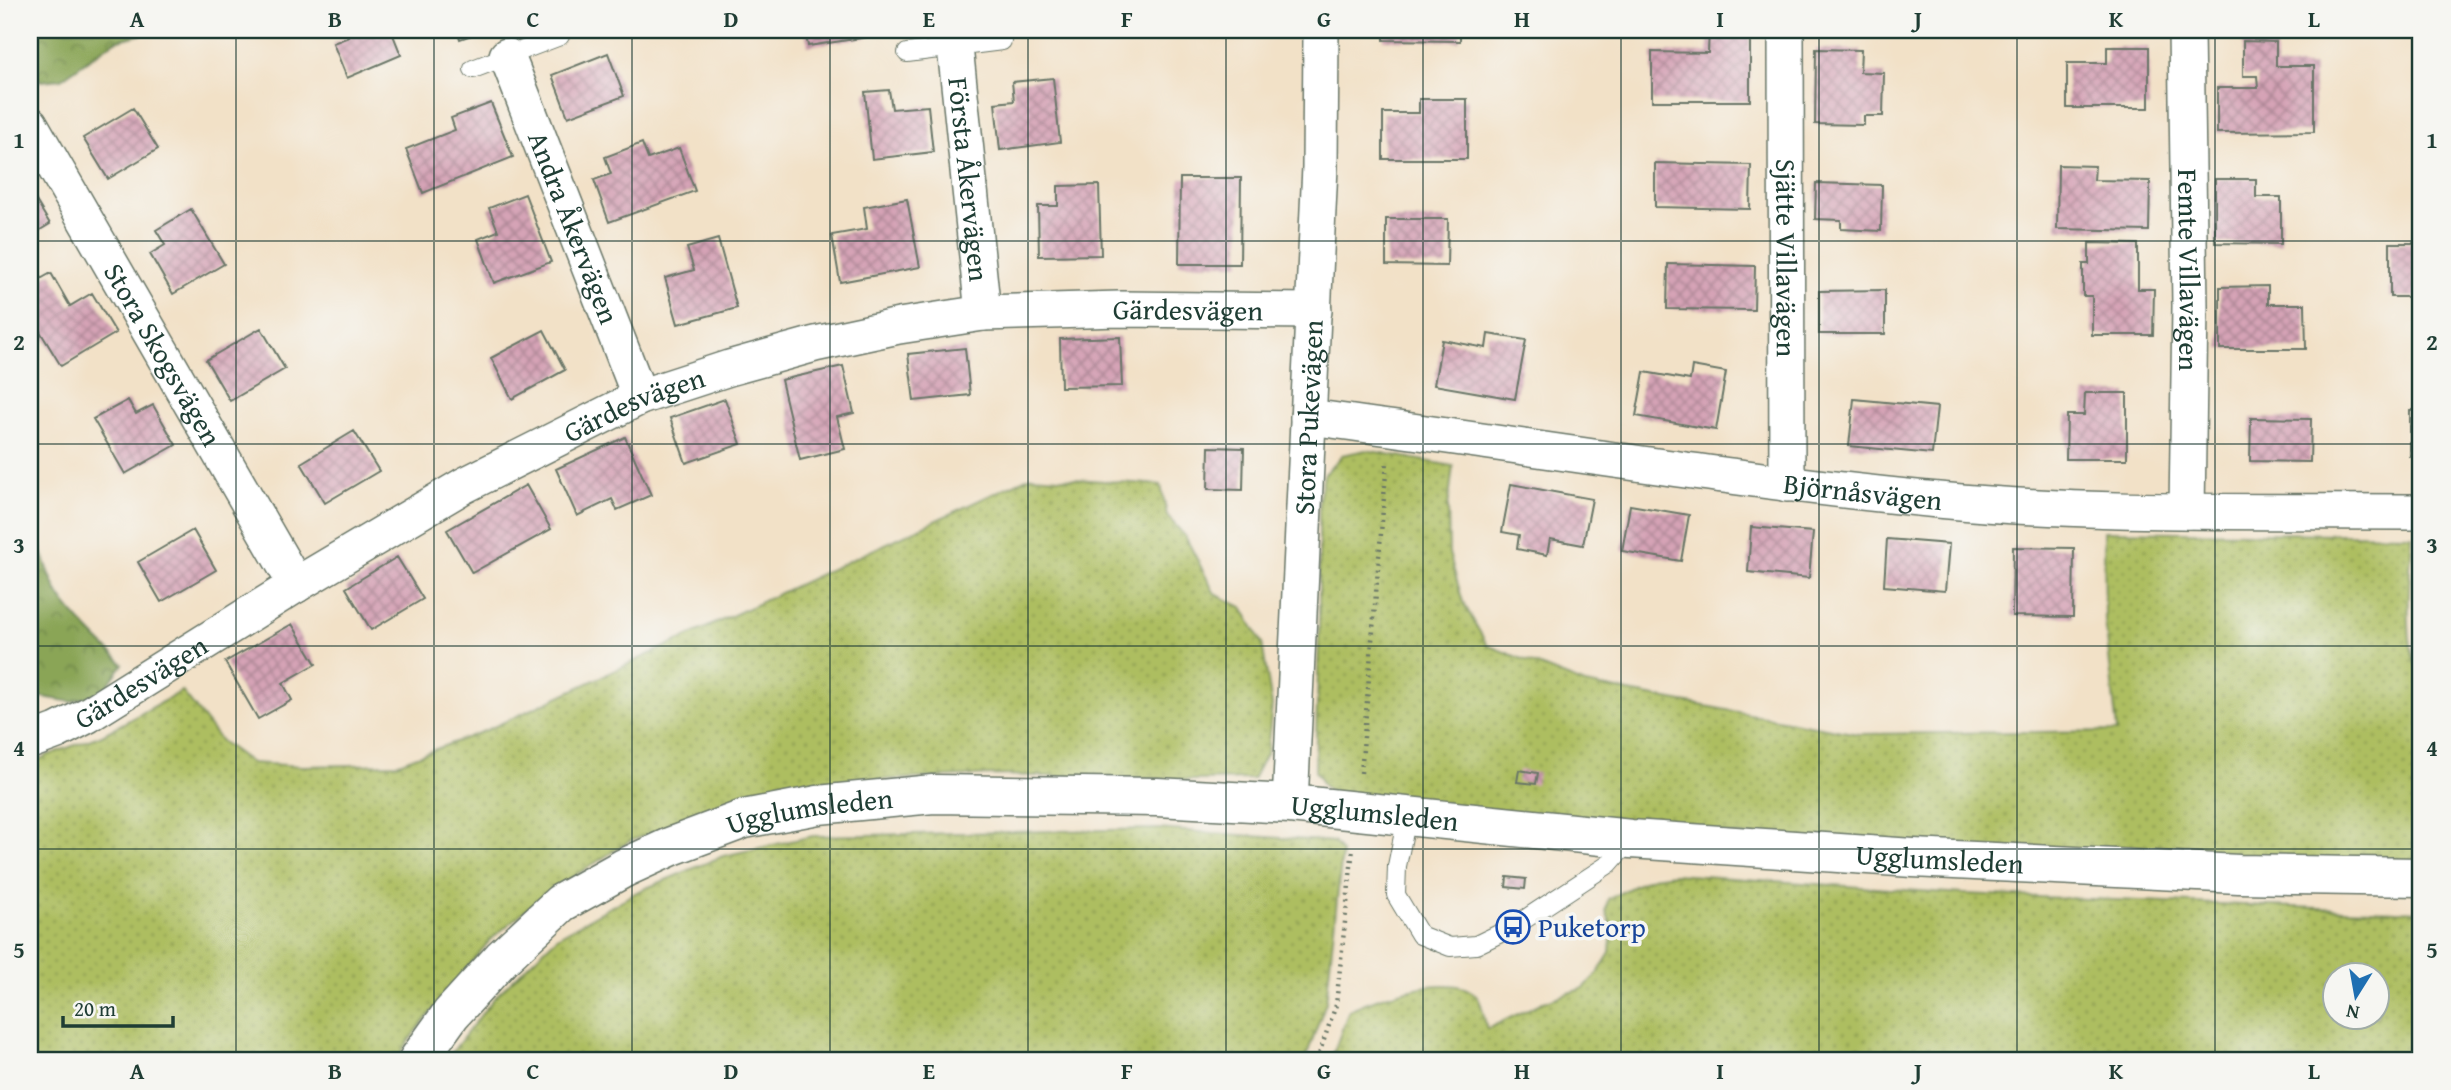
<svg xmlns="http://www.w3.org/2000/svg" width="2451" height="1090" font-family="'Gentium Book Plus',serif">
  <defs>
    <pattern id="grass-dots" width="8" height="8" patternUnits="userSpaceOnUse" patternTransform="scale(1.75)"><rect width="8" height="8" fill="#adbe61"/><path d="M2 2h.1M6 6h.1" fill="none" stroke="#8c9c51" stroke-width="1.8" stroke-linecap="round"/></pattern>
    <pattern id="forest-crowns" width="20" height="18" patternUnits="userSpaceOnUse" patternTransform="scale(1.75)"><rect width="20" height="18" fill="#8aa557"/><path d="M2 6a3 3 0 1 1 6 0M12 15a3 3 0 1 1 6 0" fill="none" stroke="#708849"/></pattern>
    <pattern id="building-cross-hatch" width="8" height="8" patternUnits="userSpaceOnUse" patternTransform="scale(1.75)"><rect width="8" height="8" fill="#d5a3b6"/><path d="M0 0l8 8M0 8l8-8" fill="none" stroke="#ac8695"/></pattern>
  </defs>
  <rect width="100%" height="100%" fill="#f6f6f2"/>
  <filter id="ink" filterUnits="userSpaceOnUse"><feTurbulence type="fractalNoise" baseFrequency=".0143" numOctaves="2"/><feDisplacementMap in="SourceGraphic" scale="14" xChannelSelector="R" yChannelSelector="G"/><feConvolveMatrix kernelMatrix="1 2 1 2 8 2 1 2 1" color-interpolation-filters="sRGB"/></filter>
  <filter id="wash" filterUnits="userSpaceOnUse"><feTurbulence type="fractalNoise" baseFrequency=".00686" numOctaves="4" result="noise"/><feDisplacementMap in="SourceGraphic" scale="28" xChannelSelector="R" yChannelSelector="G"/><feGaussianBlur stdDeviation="1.57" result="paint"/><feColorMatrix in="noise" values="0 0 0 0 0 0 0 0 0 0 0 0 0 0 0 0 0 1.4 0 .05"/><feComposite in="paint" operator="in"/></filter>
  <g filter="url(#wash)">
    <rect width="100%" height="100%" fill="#f2e1c7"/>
    <path fill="url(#grass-dots)" stroke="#667e4a" stroke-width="2" fill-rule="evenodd" d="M1366,450L1453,466L1448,507L1449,553L1463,602L1487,645L1585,684L1858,734L2117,731L2105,620L2104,531L2412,535C2411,565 2401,651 2421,673V867L1900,850L1339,798L1324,786L1315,771L1319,638V499L1324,475L1342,455Z
      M1031,476L1161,485L1167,516L1185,536L1215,594L1242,607L1262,643L1272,705L1267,752L1253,779L1193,780L995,775L800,783L713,810L630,841L541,897L490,940L415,1032L396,1060H30V765L46,756L102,735L182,691L221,741L251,763L303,766L396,764L487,730Z
      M1158,829L1334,842L1342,853L1326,1002L1305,1060H446L495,997L557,937L637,892L723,856L813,836Z
      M1674,874L1963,894L2421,912V1060H1331L1349,1010C1375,998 1457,968 1478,998C1483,1005 1484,1020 1487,1029L1543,1002L1584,988L1597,974L1610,953L1612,927L1606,911L1608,899L1652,877ZM2336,974H2378V1016H2336Z"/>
    <path fill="url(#forest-crowns)" stroke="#547146" stroke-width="2" d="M30,30H158L115,41L61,79L41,81L30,71Z
      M30,513C38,539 45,566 57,591C67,611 105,647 123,664L103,692L72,702L30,695Z"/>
    <g id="blocks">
      <path fill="url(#building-cross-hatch)" d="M346,30H391L401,55L347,78L333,43L349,37Z
        M457,30H486L460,39Z
        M805,30H867L868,37L808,46Z
        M1384,30H1460V41L1384,40Z
        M1709,30H1750V101H1652V52L1708,53Z
        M2243,41L2276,42V66H2314V132L2217,133V88H2258L2257,76H2243Z
        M2107,47H2149V108H2067V63H2107Z
        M1816,49L1861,50L1860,72L1884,73L1883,116H1864V125L1815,124Z
        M608,53L624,96L568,117L552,75Z
        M1053,78L1060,142L1000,150L995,103L1014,101L1012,82Z
        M889,90L892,109L928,106L933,152L872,159L865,92Z
        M1419,99H1467V159H1383V113H1419Z
        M491,103L513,157L423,193L406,149L455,130L451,118Z
        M133,108L158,149L108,179L83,138Z
        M642,143L648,159L679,148L695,191L609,222L594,180L611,174L605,157Z
        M1655,163L1751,165L1750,209L1655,207Z
        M2058,165L2095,166L2094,180L2150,181L2149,231L2057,229Z
        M1180,178H1241L1240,264H1179Z
        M2215,179H2256V197H2281V244L2215,243Z
        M1816,183L1882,185L1881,231L1841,229V220L1815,219Z
        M1099,185L1101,255L1039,256L1038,206H1058V186Z
        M30,191L50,224L30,236Z
        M525,194L551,262L494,283L478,239L498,231L489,208Z
        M907,199L920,267L840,282L832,235L867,229L864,207Z
        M191,209L224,264L173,294L150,254L165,245L156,230Z
        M1386,219H1448L1447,266L1386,265Z
        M718,239L737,308L678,324L665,278L694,270L687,248Z
        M2089,243L2138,244V289H2154L2153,335H2092V296H2083V264H2089Z
        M2390,243H2421V297H2390Z
        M1668,264L1755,266L1754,310L1667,309Z
        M51,273L70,306L92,293L116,333L61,366L30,315V285Z
        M2268,286V304H2305L2306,349H2220V287Z
        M1885,290V334H1819V291Z
        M261,328L285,369L230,401L206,360Z
        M544,330L565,370L512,399L491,358Z
        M1488,334L1526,340L1515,399L1434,385L1442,340L1486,348Z
        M1120,337L1122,386L1061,387L1060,339Z
        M965,348L970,395L914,401L908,354Z
        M843,366L854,413L837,417L845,449L800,460L781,380Z
        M1692,366L1726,372L1716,430L1636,416L1644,372L1690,380Z
        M2085,393H2127V459H2066L2067,415H2084Z
        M725,399L741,444L686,463L670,418Z
        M1854,399L1937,407L1932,454L1849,446Z
        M128,400L136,414L153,405L176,445L125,474L93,419Z
        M2410,410H2421V456H2410Z
        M2251,418L2311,419L2310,462L2250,461Z
        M354,431L379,471L325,503L301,463Z
        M625,437L651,495L617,510L612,499L577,516L556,469Z
        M1209,447L1244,448L1243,490L1208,489Z
        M1511,484L1592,499L1583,545L1550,539L1547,555L1517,549L1519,535L1502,532Z
        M526,485L551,529L472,573L447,530Z
        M1630,505L1689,515L1681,561L1622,551Z
        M1751,527L1813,532L1809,578L1748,572Z
        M193,530L216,570L161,602L138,562Z
        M1887,539L1949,544L1945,591L1884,586Z
        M2013,547L2074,548L2073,617L2012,616Z
        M397,557L423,599L371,630L346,588Z
        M292,624L316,664L283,683L292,700L258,719L225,662Z
        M1519,770L1538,773L1536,784L1517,782Z
        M1507,877L1526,879L1525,889L1506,887Z"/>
    </g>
  </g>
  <g filter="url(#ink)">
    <use href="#blocks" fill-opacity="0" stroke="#697667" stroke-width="2"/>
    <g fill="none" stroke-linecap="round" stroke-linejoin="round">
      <defs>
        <path id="lane" d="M907,53L1002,41
          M473,69L560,36
          M1407,817L1397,866L1396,895L1420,935L1450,947L1476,945L1513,927L1609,864L1631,839"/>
        <g id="street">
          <path id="s1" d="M1786,30L1787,484"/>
          <path id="s2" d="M2186,30L2190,306L2187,511"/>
          <path id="s3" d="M955,47L983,313"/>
          <path id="s4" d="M507,56L640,397"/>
          <path id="s5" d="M30,124L296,585"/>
          <path id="s6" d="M1308,417C1518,444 1727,480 1938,500C2098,515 2260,511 2421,512"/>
          <path id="s7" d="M30,741L57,731L88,715L296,585L463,486L640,397L729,368L815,344L899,326L983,313L1120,309L1314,311"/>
          <path id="s8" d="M1290,804L1320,167L1321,30"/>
        </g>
        <g id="secondary">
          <path id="s9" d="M418,1060L451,1014L502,958L561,903L624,868L672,846L744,819L818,805L933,794L1157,797L1290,804L1631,839L1913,858L2239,874L2421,877"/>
        </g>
      </defs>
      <use href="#lane" stroke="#697667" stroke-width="20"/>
      <use href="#street" stroke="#697667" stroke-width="38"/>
      <use href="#secondary" stroke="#697667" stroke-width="41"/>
      <path stroke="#697667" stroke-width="4.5" stroke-dasharray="2 5" stroke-linecap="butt" d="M1361,773L1387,461
        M1317,1060L1336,1005L1353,848"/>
      <use href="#lane" stroke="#fff" stroke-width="18"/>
      <use href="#street" stroke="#fff" stroke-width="35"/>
      <use href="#secondary" stroke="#fff" stroke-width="38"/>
    </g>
  </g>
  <path fill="none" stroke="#1f3d34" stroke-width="2" stroke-opacity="0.55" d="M236,30V1060M434,30V1060M632,30V1060M830,30V1060M1028,30V1060M1226,30V1060M1423,30V1060M1621,30V1060M1819,30V1060M2017,30V1060M2215,30V1060M30,241H2421M30,444H2421M30,646H2421M30,849H2421"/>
  <defs>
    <symbol id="bus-ring" viewBox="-11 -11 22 22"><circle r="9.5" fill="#f6f6f2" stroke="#1a4fb4" stroke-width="1.5"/><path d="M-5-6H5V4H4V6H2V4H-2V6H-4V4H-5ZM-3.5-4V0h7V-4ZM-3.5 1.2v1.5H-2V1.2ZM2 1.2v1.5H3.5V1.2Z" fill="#1a4fb4"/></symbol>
  </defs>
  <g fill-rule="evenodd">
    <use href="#bus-ring" x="1494" y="908" width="38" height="38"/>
  </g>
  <g text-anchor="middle" stroke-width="7" stroke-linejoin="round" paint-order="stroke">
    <g font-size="28" fill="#1f3d34" stroke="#f6f6f2">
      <text dy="10" stroke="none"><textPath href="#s3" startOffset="133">Första Åkervägen</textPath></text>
      <text dy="10" stroke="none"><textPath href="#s4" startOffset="184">Andra Åkervägen</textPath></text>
      <text dy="10" stroke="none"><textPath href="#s1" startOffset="228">Sjätte Villavägen</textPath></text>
      <text dy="10" stroke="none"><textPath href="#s2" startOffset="240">Femte Villavägen</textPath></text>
      <text dy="10" stroke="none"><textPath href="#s7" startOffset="1260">Gärdesvägen</textPath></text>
      <text dy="10" stroke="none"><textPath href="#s5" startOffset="266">Stora Skogsvägen</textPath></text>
      <text dy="10" stroke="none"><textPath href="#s7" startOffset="693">Gärdesvägen</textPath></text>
      <text dy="10" stroke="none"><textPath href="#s8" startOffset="387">Stora Pukevägen</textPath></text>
      <text dy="10" stroke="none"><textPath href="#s6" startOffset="560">Björnåsvägen</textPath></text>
      <text dy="10" stroke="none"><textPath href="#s7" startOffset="126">Gärdesvägen</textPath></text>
      <text dy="10" stroke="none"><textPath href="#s9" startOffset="481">Ugglumsleden</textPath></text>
      <text dy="10" stroke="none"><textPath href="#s9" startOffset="1048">Ugglumsleden</textPath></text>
      <text dy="10" stroke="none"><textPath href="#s9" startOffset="1615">Ugglumsleden</textPath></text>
    </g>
    <g font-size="28" fill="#164399" stroke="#f6f6f2" text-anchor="start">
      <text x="1538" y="937">Puketorp</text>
    </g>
  </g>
  <rect width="2451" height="1090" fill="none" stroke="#f6f6f2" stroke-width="77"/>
  <g transform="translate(2356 996) rotate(191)"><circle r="33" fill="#f6f6f2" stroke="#a0aca6" stroke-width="2"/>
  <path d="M0-5L12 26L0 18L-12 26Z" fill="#1f6fb2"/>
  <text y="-10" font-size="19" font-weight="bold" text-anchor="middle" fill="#1f3d34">N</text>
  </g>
  <path d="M63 1016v10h110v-10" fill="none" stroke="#1f3d34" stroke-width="3.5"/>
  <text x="74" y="1016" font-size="21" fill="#1f3d34" stroke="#f6f6f2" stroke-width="5" paint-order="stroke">20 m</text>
  <rect x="38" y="38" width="2374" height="1014" fill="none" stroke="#1f3d34" stroke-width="2.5"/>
  <g font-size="23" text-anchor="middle" font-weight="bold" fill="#1f3d34">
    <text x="137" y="27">A</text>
    <text x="335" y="27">B</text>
    <text x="533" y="27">C</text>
    <text x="731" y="27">D</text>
    <text x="929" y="27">E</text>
    <text x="1127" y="27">F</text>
    <text x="1324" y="27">G</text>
    <text x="1522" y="27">H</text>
    <text x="1720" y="27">I</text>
    <text x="1918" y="27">J</text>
    <text x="2116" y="27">K</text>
    <text x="2314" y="27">L</text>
    <text x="19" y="148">1</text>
    <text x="2432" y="148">1</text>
    <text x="19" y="350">2</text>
    <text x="2432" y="350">2</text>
    <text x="19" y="553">3</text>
    <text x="2432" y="553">3</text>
    <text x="19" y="756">4</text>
    <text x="2432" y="756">4</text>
    <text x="19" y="958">5</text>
    <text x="2432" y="958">5</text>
    <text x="137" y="1079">A</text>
    <text x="335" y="1079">B</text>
    <text x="533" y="1079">C</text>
    <text x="731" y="1079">D</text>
    <text x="929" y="1079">E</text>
    <text x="1127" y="1079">F</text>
    <text x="1324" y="1079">G</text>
    <text x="1522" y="1079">H</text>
    <text x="1720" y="1079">I</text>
    <text x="1918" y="1079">J</text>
    <text x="2116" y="1079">K</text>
    <text x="2314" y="1079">L</text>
  </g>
</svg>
